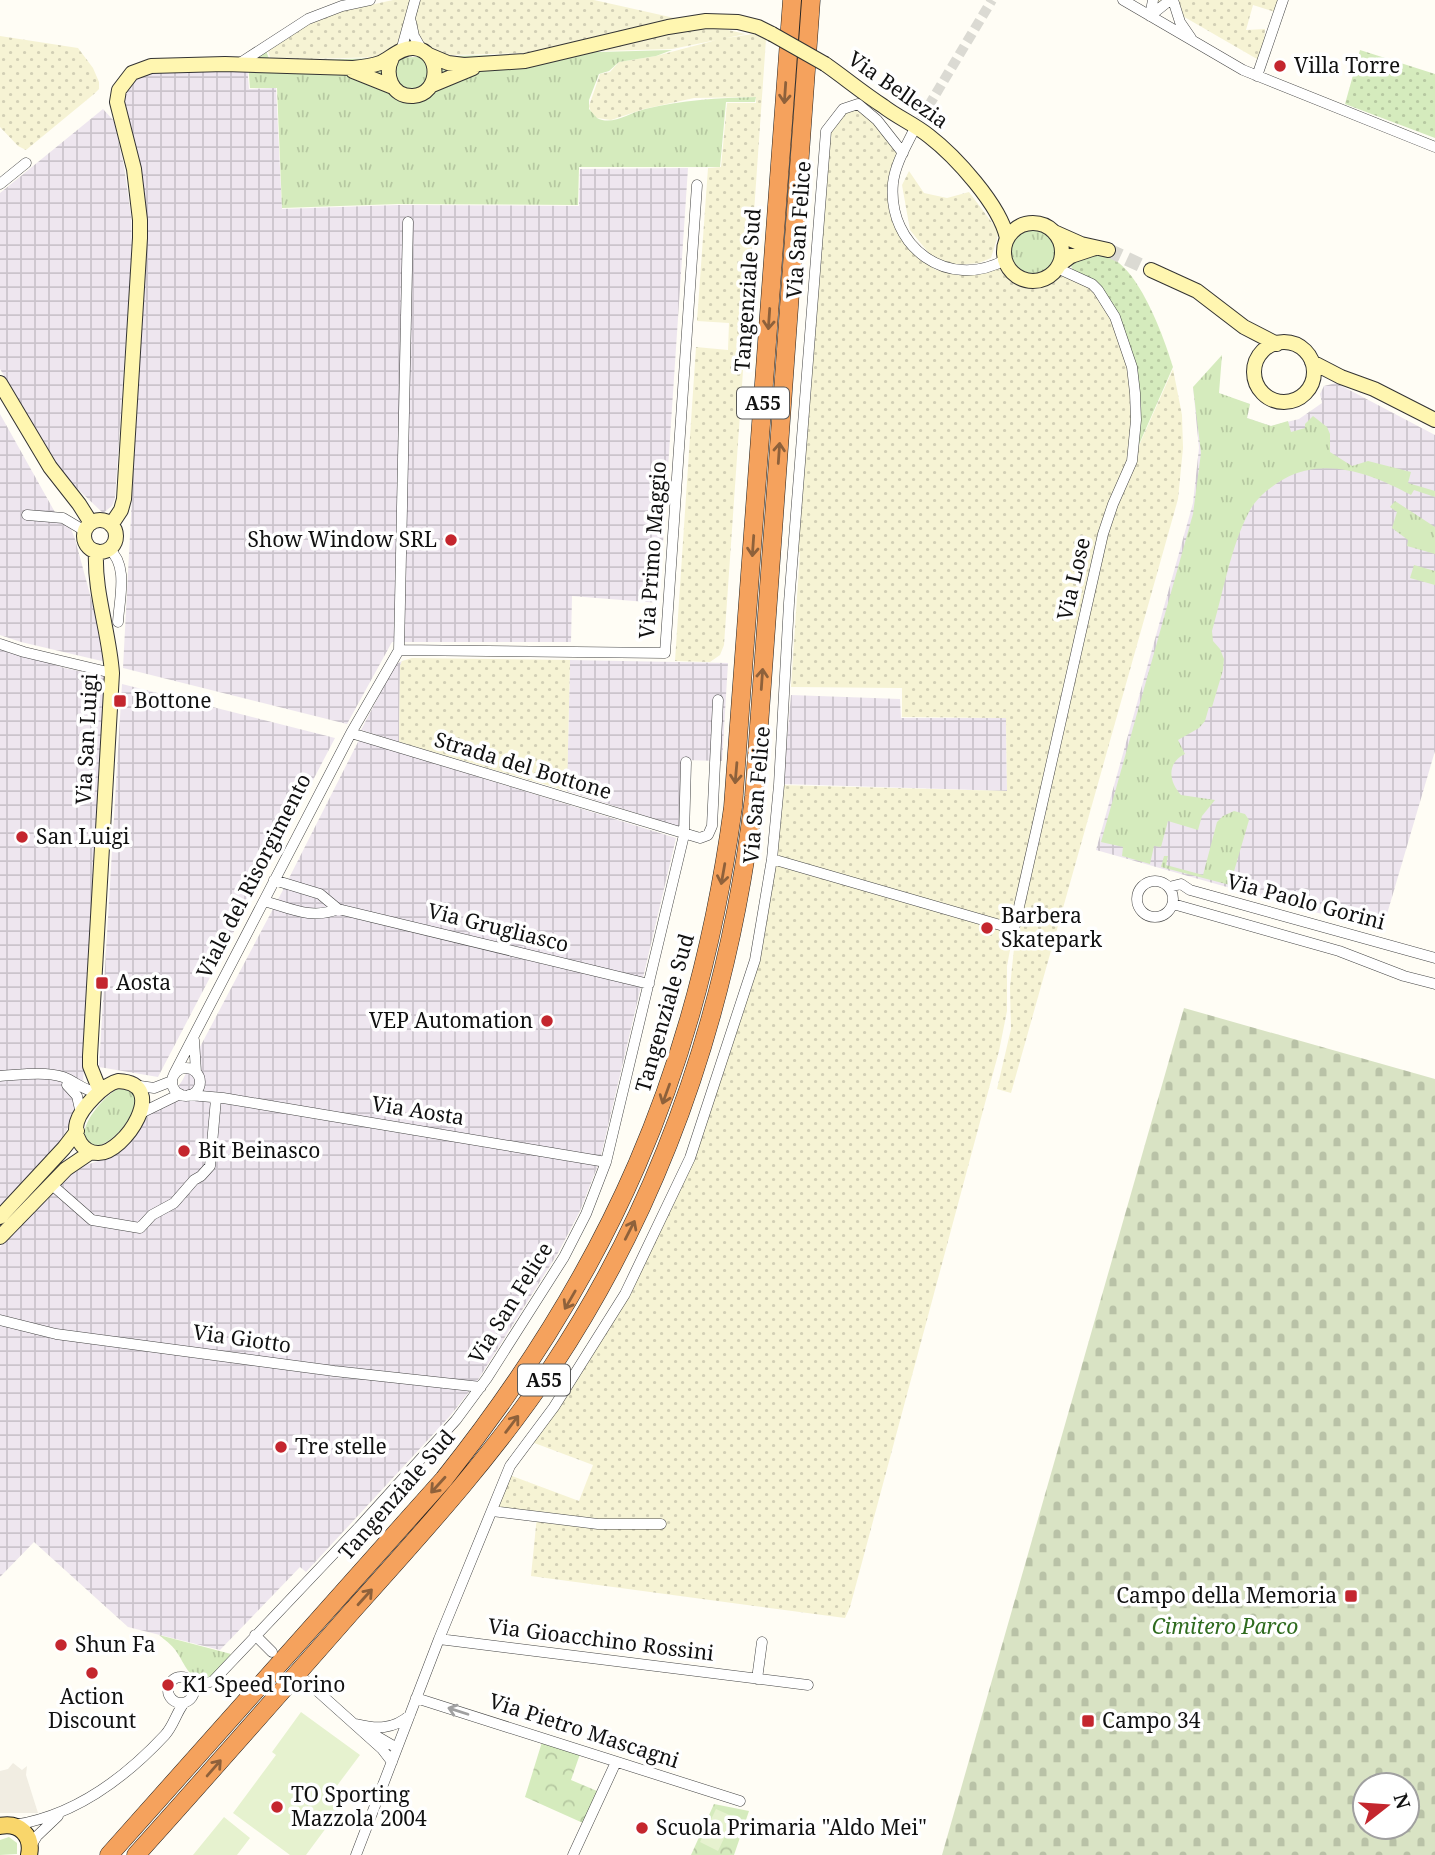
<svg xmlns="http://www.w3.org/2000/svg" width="1435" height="1855" font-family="'Noto Serif',serif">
  <defs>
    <pattern id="industrial-grid" width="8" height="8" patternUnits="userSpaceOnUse" patternTransform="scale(1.75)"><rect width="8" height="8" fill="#eee6ef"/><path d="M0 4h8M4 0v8" fill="none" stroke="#cbc4cc"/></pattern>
    <pattern id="farmland-dots" width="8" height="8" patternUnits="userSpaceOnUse" patternTransform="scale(1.75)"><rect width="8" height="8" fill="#f6f3d4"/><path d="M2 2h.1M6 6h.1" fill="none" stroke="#d2cfb5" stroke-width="1.8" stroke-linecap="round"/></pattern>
    <pattern id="grass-tufts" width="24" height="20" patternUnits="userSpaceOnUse" patternTransform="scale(1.75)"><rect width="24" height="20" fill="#d5ebbd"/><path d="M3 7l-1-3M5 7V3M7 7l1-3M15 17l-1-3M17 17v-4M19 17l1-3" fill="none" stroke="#b6c8a1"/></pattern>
    <pattern id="cemetery-stones" width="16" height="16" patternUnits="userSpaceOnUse" patternTransform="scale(1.75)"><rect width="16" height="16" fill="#d9e3c4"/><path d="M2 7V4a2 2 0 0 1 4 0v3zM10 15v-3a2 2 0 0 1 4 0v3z" fill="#b9c2a7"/></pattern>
    <pattern id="park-crowns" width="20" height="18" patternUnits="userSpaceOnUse" patternTransform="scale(1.75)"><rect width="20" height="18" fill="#d5ebbd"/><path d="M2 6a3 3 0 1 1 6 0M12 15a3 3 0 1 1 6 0" fill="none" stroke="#b6c8a1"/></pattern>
    <pattern id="garden-dots" width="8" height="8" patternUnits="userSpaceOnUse" patternTransform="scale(1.75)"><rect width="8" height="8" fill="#d5ebbd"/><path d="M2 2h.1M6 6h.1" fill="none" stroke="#b6c8a1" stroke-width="1.8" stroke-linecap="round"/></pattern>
  </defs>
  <rect width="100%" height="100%" fill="#fffdf5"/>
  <path fill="url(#industrial-grid)" d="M247,66L249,89L276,88L282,209L398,205L579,206L580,169L688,168L659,603L572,596L571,642H392L347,724L123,668L145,249L121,104L127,85L147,71Z
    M103,109L114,121L124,166L131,215L132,249L115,498L112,506L103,513L65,477L0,369V193Z
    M1336,383L1435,435V751L1382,931L1096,850L1193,503L1199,448L1193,387L1250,404L1247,418L1271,426L1299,419L1322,403L1320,394L1324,386Z
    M0,414L61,523L71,529L75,539L101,635L106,662L21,642L0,635Z
    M0,648L65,668L107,677L83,1083L80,1100L71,1122L58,1145L0,1209Z
    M570,660L728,663L722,761L682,760L680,827L567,791Z
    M402,661L400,666L399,742L361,730L395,665Z
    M122,684L335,738L158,1077L99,1067Z
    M791,695L900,699L901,718H1006L1007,791L783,784Z
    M359,740L676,838L600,1160L580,1211L558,1253L476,1383L450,1416L306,1572L300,1567L220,1650L128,1627L34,1542L0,1577V1247L71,1175L86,1165L111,1157L123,1150L149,1114L173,1093L182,1081L283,890Z"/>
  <path fill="url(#farmland-dots)" d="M393,0H594L746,34L672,49L271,60L268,51L310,23L343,11Z
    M1155,0H1279L1275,12L1253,5L1246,30L1265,29L1264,45L1260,58L1257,59Z
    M753,34L766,39L724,645L720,655L710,662L675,661L696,347L728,350L729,323L697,321L708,168L721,167L727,103H756V97L694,98L644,109L611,120L597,118L591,112L589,106L600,74L610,72L619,62L656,56L720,39Z
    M0,36L78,48L93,68L99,82V89L94,94L26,150L18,146L0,127Z
    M858,104L903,153L895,169L893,220L902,239L917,257L936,270L964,275L983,271L1005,260L1057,268L1098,290L1132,367L1134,449L1113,504L1014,929L1007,966V1011L999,1051L850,1607L845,1618L531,1576L537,1516L492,1511L507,1474L579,1501L593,1465L529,1441L600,1335L690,1158L755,960L779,785L1007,791L1006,718L902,717V688L791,687L800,552H794L826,131L836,115Z
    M909,171L924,193L947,198L969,192L999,232L991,258L979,263L956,265L932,257L910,230L902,185Z
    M1173,369L1182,415L1183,448L1178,499L1011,1093L997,1089L1011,1029L1010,987L1016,929L1106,535L1137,450Z
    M412,658L570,660L567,791L399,742L400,666L402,661Z"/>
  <path fill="url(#grass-tufts)" d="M672,50L656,56L619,62L609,71L599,74L589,100V109L597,118C612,126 629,113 645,109C682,100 718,98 756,97L755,102H726L720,167H579L578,205L398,204L282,208L277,88H250L248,63L266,51L270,61Z
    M1004 252a29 29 0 1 1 58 0a29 29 0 1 1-58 0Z
    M1222,355L1219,393L1250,404L1247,418L1271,426L1288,421L1291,432L1305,428V424L1313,416L1327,427L1330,434V452L1352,466L1368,461L1411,472L1408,483L1435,491V497L1414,490L1411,495C1372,474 1325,456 1284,479C1270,487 1256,498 1249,512C1231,546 1223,593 1212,631L1213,641L1220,649L1224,659L1223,670L1212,707H1209L1205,721L1199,728L1178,740L1185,754C1166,763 1169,782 1181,795L1215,800L1202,816L1198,830L1168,821L1161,847L1154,846L1150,864L1122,856L1123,847L1101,842L1193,514L1201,453L1193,387Z
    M1395,501L1435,527V554L1407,546L1408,540L1392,528L1397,512L1390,507Z
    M1414,565L1435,571V585L1410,578Z
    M1234,811L1245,814L1249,820L1230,885L1161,867L1164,856H1168L1166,865L1203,875L1217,822L1223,816Z
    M118,1089C159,1086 116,1149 93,1146L84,1136C83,1121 105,1095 118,1089Z
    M159,1635L231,1654C225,1661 219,1670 212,1675C193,1690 184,1662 176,1651C171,1644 165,1640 159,1635Z
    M9,1837L17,1843V1854L0,1855V1840Z"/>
  <path fill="url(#cemetery-stones)" fill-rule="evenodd" d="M1184,1008L1435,1079V1855H942ZM1365,1785H1407V1827H1365Z"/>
  <path fill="url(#park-crowns)" d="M542,1742L580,1754L571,1780L597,1791L583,1823L525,1797Z
    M714,1804L749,1811L734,1855H691Z"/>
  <path fill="url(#garden-dots)" d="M1360,50L1435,74V138L1345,104Z
    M1081,254C1088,254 1096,253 1103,255C1137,261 1164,337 1173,367L1137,449L1139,421L1118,316L1073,271L1071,266Z"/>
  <path fill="#e6f2cf" d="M301,1712L360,1755L330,1795L343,1805L306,1855H290L233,1813L276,1755L272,1752Z
    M716,1809L734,1817L718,1851L700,1842Z
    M224,1817L250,1838L237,1855H193Z"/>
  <path fill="#f1ede2" d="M13,1763L22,1770L27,1766L26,1775L38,1813H0V1771L8,1769Z"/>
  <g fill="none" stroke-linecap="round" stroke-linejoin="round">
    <path stroke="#dbdad3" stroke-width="10" stroke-dasharray="10 5" stroke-linecap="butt" d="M913,132L992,0"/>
    <path stroke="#dbdad3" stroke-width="14" stroke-dasharray="14 7" stroke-linecap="butt" d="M1108,250L1151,270"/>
    <defs>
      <path id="street" d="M1123,0L1243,70L1435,147
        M1173,0L1180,22L1191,38
        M1150,16L1170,0
        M1150,16L1153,0
        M411,22L414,36L422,50
        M401,51L415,0
        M240,63L308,19L342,6L370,0
        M1257,76L1283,0
        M913,132C905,148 895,165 893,183C887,247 948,291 1005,260
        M0,184L26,163
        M27,515L63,518L85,531
        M109,549C129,565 119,600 118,622
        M0,644L24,652L112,673
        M399,650L665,653L697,185
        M351,733L700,838L708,835L712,826L718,700
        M772,859L1014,929L1103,534L1113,504L1132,461L1136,420L1135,393L1132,367L1115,317L1098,290L1092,284L1057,268
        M274,880L320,894L338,909
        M1137 899a18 18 0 1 1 36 0a18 18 0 1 1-36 0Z
        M1169,887L1181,884L1190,890L1435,958
        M264,901C290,908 311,920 338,909L649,984
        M1173,904L1339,951L1404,976L1435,984
        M194,1040L196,1072
        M172 1082a14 14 0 1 1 28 0a14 14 0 1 1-28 0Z
        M174,1074L351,733L399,650L408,222
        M0,1076C19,1075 44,1071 63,1077C76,1082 84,1091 99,1093
        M67,1085L77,1096L81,1114
        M133,1085L154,1088L172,1081
        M189,1095L223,1098L606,1162
        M141,1113L180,1094
        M51,1184L92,1220L140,1228L152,1215L174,1203L194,1180L201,1176L210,1166L216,1099
        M0,1320L56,1334L334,1371L481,1387
        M492,1511L598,1524H661
        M255,1635L272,1652
        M439,1639L808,1685
        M168 1690a13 13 0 1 1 26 0a13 13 0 1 1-26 0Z
        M757,1679L762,1642
        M305,1680L382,1749L392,1762
        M194,1687L213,1681L359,1527L456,1420L487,1378L564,1257L586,1214L606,1162L684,835L686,762
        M416,1698L740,1801
        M356,1724C376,1729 393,1730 410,1715
        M366,1730L397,1748
        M14,1825C74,1816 124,1779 165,1735C174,1725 176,1713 184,1703
        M31,1846L37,1836L58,1816
        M356,1855L439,1639L510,1466L554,1407L625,1294L690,1158L755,960L772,859L779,785L789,603L826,131L843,109L858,104L877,120L903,153
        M573,1855L616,1762"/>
      <path id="secondary" d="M429,55L448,63L464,65L525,61L668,27L706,21L738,22L758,27L772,34
        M825,64C845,78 863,93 883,106C897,117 914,124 929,136C955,156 1000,205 1007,238
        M353,71L393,87
        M432,85L473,68
        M1004 252a29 29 0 1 1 58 0a29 29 0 1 1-58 0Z
        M1054,232L1081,244L1108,250
        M1059,265L1071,256L1095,248
        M1151,270L1197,291L1244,327L1277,344
        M1254 372a30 30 0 1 1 60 0a30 30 0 1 1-60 0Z
        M1312,362L1341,377L1374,389L1435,420
        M0,383L50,467L79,504L91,523
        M84 536a16 16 0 1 1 32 0a16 16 0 1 1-32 0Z
        M111,525L121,510L124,499L140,238V220L134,169L117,102L119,90L132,73L151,66L225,64L353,68C363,67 371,66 380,63C391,58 401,47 414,48C442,51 441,94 413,96C391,97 384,74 392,58
        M96,551C94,593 109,631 112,673L90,1056V1066L100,1091
        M118,1081C171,1083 124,1154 98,1153C83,1153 73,1137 77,1122C81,1108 104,1084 118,1081Z
        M0,1217L64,1148L77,1131
        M0,1237L66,1169L91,1152"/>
      <path id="primary" d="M0,1826C20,1822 33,1836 29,1855"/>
      <path id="highway" d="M109,1855L444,1479C609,1272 698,1070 733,807L792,0
        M136,1855C209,1774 281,1692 353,1610C423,1532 494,1454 552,1367C666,1195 730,1000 754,796L811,0"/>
    </defs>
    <use href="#street" stroke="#444" stroke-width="11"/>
    <use href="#secondary" stroke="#333" stroke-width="16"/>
    <use href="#primary" stroke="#222" stroke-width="18"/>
    <use href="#highway" stroke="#222" stroke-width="19"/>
    <use href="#street" stroke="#fff" stroke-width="10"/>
    <use href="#secondary" stroke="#fff6b0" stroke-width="14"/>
    <use href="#primary" stroke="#f9d66b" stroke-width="16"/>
    <use href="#highway" stroke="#f5a25d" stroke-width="18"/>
    <defs>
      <path id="secondary-bridge" d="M772,34L825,64"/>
    </defs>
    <use href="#secondary-bridge" stroke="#333" stroke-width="16" stroke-linecap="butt"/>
    <use href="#secondary-bridge" stroke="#fff6b0" stroke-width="14"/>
  </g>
  <defs><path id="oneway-shaft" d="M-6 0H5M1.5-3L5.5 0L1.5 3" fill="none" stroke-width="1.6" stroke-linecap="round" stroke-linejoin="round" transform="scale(1.75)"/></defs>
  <g stroke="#8e613b">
    <use href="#oneway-shaft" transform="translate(785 93) rotate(94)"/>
    <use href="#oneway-shaft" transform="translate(769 319) rotate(94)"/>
    <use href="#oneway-shaft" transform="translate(779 453) rotate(-86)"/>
    <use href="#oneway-shaft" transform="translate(753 546) rotate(94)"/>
    <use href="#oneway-shaft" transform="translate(762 679) rotate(-86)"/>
    <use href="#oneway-shaft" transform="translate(736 773) rotate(95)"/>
    <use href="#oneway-shaft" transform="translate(723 874) rotate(100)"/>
    <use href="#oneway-shaft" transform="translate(666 1094) rotate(110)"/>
    <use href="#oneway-shaft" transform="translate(630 1230) rotate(-63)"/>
    <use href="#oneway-shaft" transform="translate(570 1300) rotate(120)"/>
    <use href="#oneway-shaft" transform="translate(512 1424) rotate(-53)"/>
    <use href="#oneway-shaft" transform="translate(438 1485) rotate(132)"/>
    <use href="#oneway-shaft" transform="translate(365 1597) rotate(-48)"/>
    <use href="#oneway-shaft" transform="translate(214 1768) rotate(-49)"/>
  </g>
  <use stroke="#a0a0a0" href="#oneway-shaft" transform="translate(458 1711) rotate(-162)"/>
  <g fill="#c4262e" stroke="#fff" stroke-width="2.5">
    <circle cx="1280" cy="66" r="7"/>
    <circle cx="451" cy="540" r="7"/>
    <rect x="113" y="694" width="14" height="14" rx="3.5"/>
    <circle cx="22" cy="837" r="7"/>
    <circle cx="987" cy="928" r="7"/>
    <rect x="95" y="976" width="14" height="14" rx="3.5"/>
    <circle cx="547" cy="1021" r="7"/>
    <circle cx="184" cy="1151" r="7"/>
    <circle cx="281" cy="1447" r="7"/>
    <rect x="1344" y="1589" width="14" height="14" rx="3.5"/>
    <circle cx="61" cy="1645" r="7"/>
    <circle cx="92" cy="1673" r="7"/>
    <circle cx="168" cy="1685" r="7"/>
    <rect x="1081" y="1714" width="14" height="14" rx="3.5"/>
    <circle cx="277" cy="1807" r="7"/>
    <circle cx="642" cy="1828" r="7"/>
  </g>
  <g text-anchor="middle" stroke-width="7" stroke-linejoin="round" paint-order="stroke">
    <g fill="#fff" stroke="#585858" stroke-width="2">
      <rect x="737" y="387.5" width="52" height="31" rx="5"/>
      <rect x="518" y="1364.5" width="52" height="31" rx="5"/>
    </g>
    <g font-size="19" font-weight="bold" fill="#111">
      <text x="763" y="410">A55</text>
      <text x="544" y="1387">A55</text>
    </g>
    <g font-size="21" fill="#111" stroke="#fff" text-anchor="start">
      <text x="1294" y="73">Villa Torre</text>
      <text x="437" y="547" text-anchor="end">Show Window SRL</text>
      <text x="134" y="708">Bottone</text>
      <text x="36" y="844">San Luigi</text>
      <text x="1001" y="923">Barbera<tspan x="1001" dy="24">Skatepark</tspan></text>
      <text x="116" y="990">Aosta</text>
      <text x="533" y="1028" text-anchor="end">VEP Automation</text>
      <text x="198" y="1158">Bit Beinasco</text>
      <text x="295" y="1454">Tre stelle</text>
      <text x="1337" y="1603" text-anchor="end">Campo della Memoria</text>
      <text x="75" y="1652">Shun Fa</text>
      <text x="182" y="1692">K1 Speed Torino</text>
      <text x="92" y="1704" text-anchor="middle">Action<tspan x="92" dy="24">Discount</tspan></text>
      <text x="1102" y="1728">Campo 34</text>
      <text x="291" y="1802">TO Sporting<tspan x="291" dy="24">Mazzola 2004</tspan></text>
      <text x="656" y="1835">Scuola Primaria "Aldo Mei"</text>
    </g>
    <g font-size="21" fill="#111" stroke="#fff">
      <text transform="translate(898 90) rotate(35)" y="7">Via Bellezia</text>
      <text transform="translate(799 230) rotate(-86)" y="7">Via San Felice</text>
      <text transform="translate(748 290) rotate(-86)" y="7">Tangenziale Sud</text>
      <text transform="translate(653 550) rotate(-86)" y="7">Via Primo Maggio</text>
      <text transform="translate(1074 579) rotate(-77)" y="7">Via Lose</text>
      <text transform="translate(87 739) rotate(-87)" y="7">Via San Luigi</text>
      <text transform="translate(523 766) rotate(17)" y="7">Strada del Bottone</text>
      <text transform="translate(757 795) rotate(-85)" y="7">Via San Felice</text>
      <text transform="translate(254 876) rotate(-63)" y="7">Viale del Risorgimento</text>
      <text transform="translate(1306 902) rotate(15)" y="7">Via Paolo Gorini</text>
      <text transform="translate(498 928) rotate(14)" y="7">Via Grugliasco</text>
      <text transform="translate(665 1013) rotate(-74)" y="7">Tangenziale Sud</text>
      <text transform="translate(418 1111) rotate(9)" y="7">Via Aosta</text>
      <text transform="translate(511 1303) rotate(-58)" y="7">Via San Felice</text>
      <text transform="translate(242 1339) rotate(8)" y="7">Via Giotto</text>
      <text transform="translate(397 1495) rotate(-49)" y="7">Tangenziale Sud</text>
      <text transform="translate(601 1640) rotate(7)" y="7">Via Gioacchino Rossini</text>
      <text transform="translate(584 1731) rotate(18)" y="7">Via Pietro Mascagni</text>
    </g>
    <g font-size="21" font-style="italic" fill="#2f6b1f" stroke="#fff">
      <text x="1225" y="1634">Cimitero Parco</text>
    </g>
  </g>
  <g transform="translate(1386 1806) rotate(73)"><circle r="33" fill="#ffffff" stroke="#a0a0a0" stroke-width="2"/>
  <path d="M0-5L12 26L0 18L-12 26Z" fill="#c4262e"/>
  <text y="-10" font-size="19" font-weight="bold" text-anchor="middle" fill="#111111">N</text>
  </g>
</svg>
